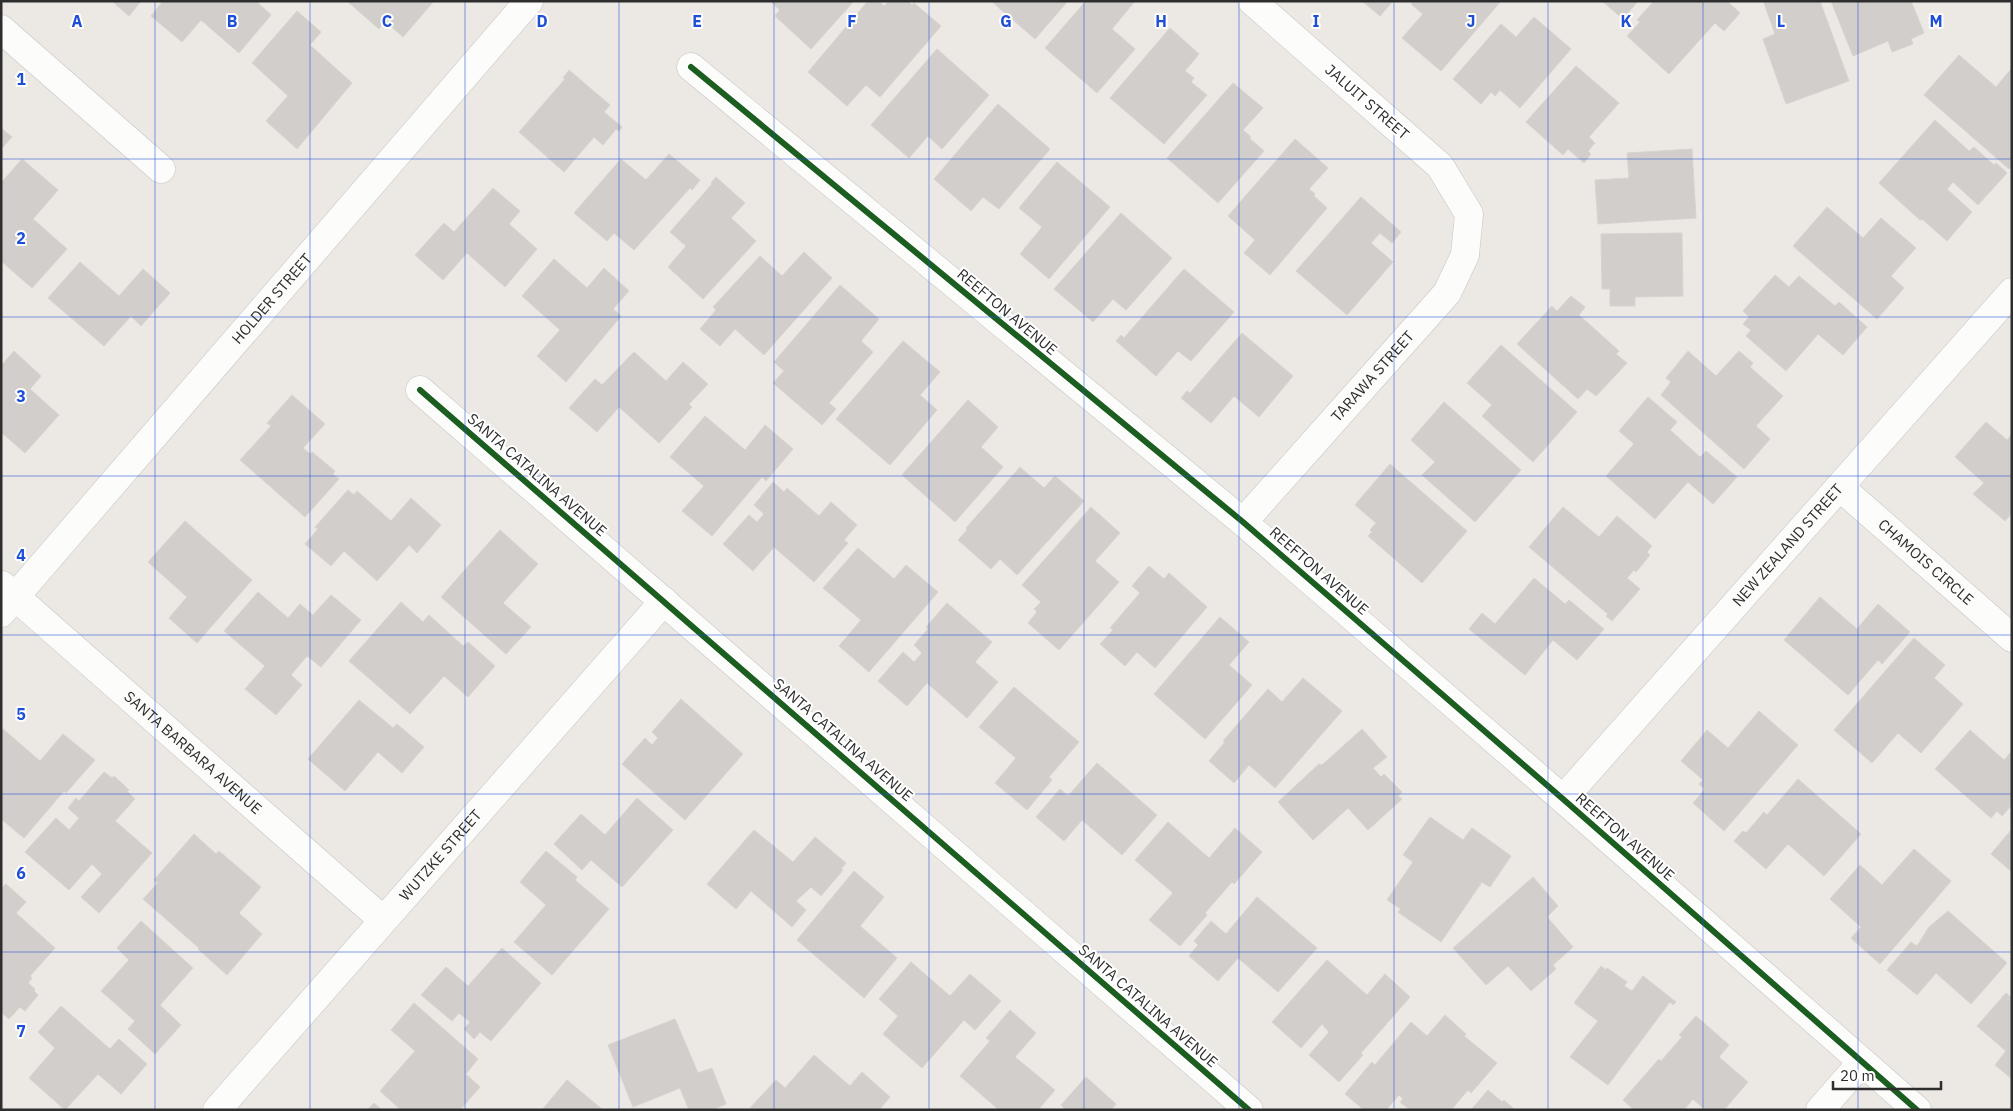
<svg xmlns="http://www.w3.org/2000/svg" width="2013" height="1111" font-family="'IBM Plex Sans',sans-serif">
  <rect width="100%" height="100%" fill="#ece8e4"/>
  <path fill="#d1cecb" stroke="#d7d4d0" d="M112,1H141L129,16Z
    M163,1H256L271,15L239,53L201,20L182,42L151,16Z
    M347,1H434L403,37L385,21L379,29Z
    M770,1H854L811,49L775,16L780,10Z
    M868,1H879L884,6L889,1H908L912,5L914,3L941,26L880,97L866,85L847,106L808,72Z
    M991,1H1068L1035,39Z
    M1086,1H1135L1112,29L1135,49L1097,93L1045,48Z
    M1362,1H1393L1380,16Z
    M1413,1H1501L1441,71L1402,38L1423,14L1411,4Z
    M1602,1H1638L1623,19Z
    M1654,1H1727L1740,13L1724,31L1715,23L1669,74L1627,36L1640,22L1637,20Z
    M1769,1H1820L1849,81L1786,104L1763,39L1775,34L1764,3Z
    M1831,1H1911L1924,33L1911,39L1913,44L1892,52L1888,41L1853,56Z
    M297,11L321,32L310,45L352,83L297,149L266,121L288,96L252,63Z
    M1534,17L1571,49L1520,108L1500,90L1495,96L1491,92L1481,104L1453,79L1501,24L1516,37Z
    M1170,28L1199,54L1185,71L1194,78L1191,82L1207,95L1164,144L1110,98Z
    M937,49L989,95L942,149L928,136L909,158L871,125Z
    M1959,55L1996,87L2012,68V166L2009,169L1924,95Z
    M1576,66L1619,103L1589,137L1595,143L1588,151L1591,154L1584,163L1568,149L1563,155L1526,122Z
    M569,70L610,105L604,112L622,127L619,131L616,129L603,145L594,137L564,172L519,132L565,79L563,78Z
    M1233,83L1263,108L1243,130L1251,137L1249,138L1264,151L1218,203L1167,158Z
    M998,104L1050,149L999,209L983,197L971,211L934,179Z
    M1935,120L1969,151L1974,147L1994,165L1996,163L2007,173L1978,205L1953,182L1947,189L1972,212L1947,241L1922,219L1920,220L1879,183Z
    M1,128L12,137L1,149Z
    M1295,139L1328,168L1309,189L1315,194L1314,196L1327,208L1270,275L1244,253L1255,240L1228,216Z
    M1692,149L1696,218L1598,224L1595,180L1629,178L1627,153Z
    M669,154L700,180L692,190L690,188L634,250L614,233L607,241L574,213L621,159L646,180Z
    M22,159L58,190L33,219L67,249L32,288L1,261V183Z
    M1057,162L1110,207L1049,279L1020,254L1042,227L1019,208Z
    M716,177L745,203L731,218L756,241L703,299L668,267L686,246L670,232L712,184L711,183Z
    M493,188L520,211L509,224L537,249L505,287L467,253L443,280L415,255L444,223L454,232Z
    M1361,197L1401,232L1392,243L1380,233L1371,243L1393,262L1347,315L1296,271Z
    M1827,207L1863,238L1881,218L1916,248L1891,276L1904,288L1877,319L1793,246Z
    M1121,213L1172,258L1126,310L1113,299L1093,322L1054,289Z
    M1682,233L1683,296L1635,297V306H1610V289H1602L1601,234Z
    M804,252L832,278L764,355L735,329L720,346L700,329L716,310L713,307L760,256L782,276Z
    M554,259L587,288L604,268L629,291L613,309L621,316L566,382L537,356L560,330L522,296Z
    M80,262L119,296L143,269L170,293L141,326L131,316L104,346L48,298Z
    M1184,269L1234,312L1191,361L1178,351L1156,376L1116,341L1121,335L1124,338Z
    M1775,275L1789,287L1799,276L1835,306L1839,302L1867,327L1843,355L1818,334L1786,371L1746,336L1751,330L1743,324L1749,317L1743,311Z
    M840,285L879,319L861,341L873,352L829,403L836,409L822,425L773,383L784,371L774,362Z
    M1571,296L1585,307L1579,315L1619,351L1616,354L1627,363L1596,396L1587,389L1578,399L1517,344L1552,306L1557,311Z
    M1242,333L1293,376L1259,417L1234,396L1211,423L1181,398L1187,391L1190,393Z
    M903,341L940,372L920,395L937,410L890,465L836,419Z
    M1501,345L1577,412L1533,462L1482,416L1492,405L1467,383Z
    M14,351L41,376L30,389L59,415L25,453L1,432V366Z
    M1688,351L1716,376L1739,351L1753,363L1750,367L1783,396L1756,426L1770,439L1744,469L1661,395L1671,382L1666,378Z
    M634,352L666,381L683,362L708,384L689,404L692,407L659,443L619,407L597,432L569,408L595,379L602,385Z
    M292,395L325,424L303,448L310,454L312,452L335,471L333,474L339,479L305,517L240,460L271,426L267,423Z
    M1648,397L1677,422L1670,430L1700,457L1706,451L1737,477L1713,504L1688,482L1655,519L1606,476L1634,444L1619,431Z
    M968,400L998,427L981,447L1003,467L955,522L902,475Z
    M1444,402L1521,470L1475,522L1422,475L1435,462L1411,440Z
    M705,416L745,450L765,425L793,449L766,481L762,477L712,536L682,511L704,486L670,457Z
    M1986,422L2007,440L2012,434V513L2005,521L1973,494L1984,483L1955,457Z
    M1390,464L1467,531L1422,583L1368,536L1372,532L1370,530L1376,523L1355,505Z
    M1020,467L1044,488L1055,476L1084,501L1017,575L1000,559L991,569L958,540L967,530L966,528Z
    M773,482L784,492L787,488L819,516L831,502L857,525L844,540L848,543L814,582L774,547L753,571L723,544L749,515L757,522L764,514L754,505Z
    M348,490L354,495L357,491L391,521L411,498L441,525L417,553L409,545L377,581L344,551L331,566L305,544L318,529L315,527Z
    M1091,507L1120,533L1095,561L1119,582L1059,650L1028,623L1037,612L1034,609L1041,602L1022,585Z
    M1563,507L1599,537L1617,516L1652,546L1647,552L1650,555L1636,572L1634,570L1627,578L1640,589L1612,621L1606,616L1608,614L1529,547Z
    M185,521L252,580L197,643L169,618L187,597L148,562Z
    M500,530L538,564L503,603L531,627L506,654L441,597Z
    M858,548L894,579L906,565L938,592L869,672L839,646L861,620L823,588Z
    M1149,566L1164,579L1169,573L1207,607L1155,668L1137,652L1125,666L1100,644L1113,630L1110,628L1140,593L1132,586Z
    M1534,578L1565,604L1569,600L1604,629L1577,660L1553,640L1525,675L1469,629L1482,613L1495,624Z
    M258,592L288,618L300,604L313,615L331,595L361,620L321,667L307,656L291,675L302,685L276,715L245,689L265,666L224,631Z
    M1820,597L1857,629L1878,604L1910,632L1882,664L1878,660L1848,695L1784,640Z
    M401,602L423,622L429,615L463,646L468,642L495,666L468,697L444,676L410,714L349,661Z
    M947,603L992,642L975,662L998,682L967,718L927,683L907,706L878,681L903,652L914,662L922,653L914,645L928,629L926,627Z
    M1220,617L1249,642L1229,665L1252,685L1205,739L1154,694Z
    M1914,638L1945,665L1934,678L1963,704L1921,753L1898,733L1872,763L1834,730Z
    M1303,678L1342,711L1275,788L1249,765L1234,783L1209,761L1225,742L1223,741L1268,689L1282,702Z
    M1014,687L1079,742L1049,777L1052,780L1027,810L995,783L1016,758L979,727Z
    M681,699L743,754L685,820L622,764L645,738L652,745L658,738L652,732Z
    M359,700L393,728L397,724L424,747L402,773L378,752L345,791L308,759Z
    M1759,711L1798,745L1724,831L1693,803L1705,789L1699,784L1703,780L1681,761L1707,730L1728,748Z
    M3,729L40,761L63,734L95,760L66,793L64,791L24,838L1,819V798L3,795L1,793V731Z
    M1362,729L1387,757L1373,768L1381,777L1384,774L1402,792L1398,796L1402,799L1368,830L1348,808L1313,840L1278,802L1319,764L1322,765Z
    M1970,730L2004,760L2012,751V805L2002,816L1997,811L1991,818L1935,769Z
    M1097,763L1157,815L1122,855L1082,820L1064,841L1036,817L1060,789L1068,796Z
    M104,772L112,778L114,776L129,790L127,791L135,799L115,821L152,853L99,913L81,897L102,874L92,864L69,890L25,852L56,818L69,830L79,818L68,808L76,798L79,801Z
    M1798,779L1861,834L1824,876L1788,844L1766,869L1734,841L1743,831L1746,833L1764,812L1767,815Z
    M637,798L673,830L622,887L591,860L582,870L554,844L581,814L605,835Z
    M1430,817L1463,840L1472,828L1511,856L1490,887L1482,882L1441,942L1398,912L1401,909L1387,900L1413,862L1403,855Z
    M1168,822L1209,858L1235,828L1262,852L1234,884L1232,882L1205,913L1207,915L1180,946L1149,920L1173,893L1135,860Z
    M2012,829V872L1991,854Z
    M754,830L793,862L815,837L846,863L841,869L843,870L821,896L811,887L796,901L806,910L792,927L751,891L736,909L707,884Z
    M194,834L216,854L219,851L261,887L239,913L262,934L227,975L198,949L199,948L143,899L158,883L154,880Z
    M1914,849L1951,881L1880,964L1851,938L1861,927L1830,899L1860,865L1882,885Z
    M546,851L577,877L575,880L609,909L552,975L514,942L546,905L520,882Z
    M854,871L884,897L860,926L897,958L864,998L797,940Z
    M1533,877L1558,906L1547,917L1573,947L1553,965L1556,969L1531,991L1508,966L1486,985L1453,948Z
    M6,884L26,902L16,913L55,948L30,976L32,978L28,983L35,989L34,991L38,995L25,1011L20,1007L9,1019L1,1012V889Z
    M1257,897L1317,948L1278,992L1238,958L1218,981L1189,956L1198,945L1194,941L1211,921L1226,934Z
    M1948,911L2007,963L1971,1004L1936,973L1917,995L1887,970L1911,942L1917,946L1929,927Z
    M141,921L193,968L160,1005L181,1025L155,1054L128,1029L135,1021L101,991L129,960L117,948Z
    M502,948L541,983L491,1041L480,1032L474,1039L464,1029L470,1022L459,1013L452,1021L421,995L446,967L468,986Z
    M1327,960L1367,995L1385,974L1410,997L1361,1053L1363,1055L1339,1082L1309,1055L1329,1032L1322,1024L1301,1048L1272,1022Z
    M911,962L950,996L970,974L1001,1001L975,1030L964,1020L922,1068L883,1034L898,1016L879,999Z
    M1601,966L1606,970L1607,968L1627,982L1624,986L1632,991L1643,976L1676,1002L1673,1005L1670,1002L1608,1085L1570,1057L1598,1021L1574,1003Z
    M2006,993L2012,998V1079L1995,1065L2006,1051L1977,1026Z
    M414,1003L478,1059L466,1074L480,1087L460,1110H401L380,1091L415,1051L391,1030Z
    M61,1006L110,1049L119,1039L147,1064L121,1094L98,1074L65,1110L29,1078L55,1048L38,1032Z
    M1010,1010L1036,1033L1015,1057L1055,1090L1038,1110H999L960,1076L990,1041L986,1038Z
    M1445,1015L1466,1034L1464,1036L1497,1063L1471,1093L1468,1090L1451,1110H1410L1400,1102L1403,1099L1399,1095L1386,1110H1364L1345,1094L1372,1062L1375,1065L1411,1022L1427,1036Z
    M1696,1016L1729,1045L1719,1057L1748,1082L1724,1110H1705L1693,1099L1684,1110H1634L1623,1100L1659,1059L1661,1061L1682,1037L1679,1035Z
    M675,1019L698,1073L712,1068L726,1104L711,1110H689L680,1088L633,1107L608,1045Z
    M814,1055L850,1086L862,1072L890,1097L879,1110L750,1108L776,1080L785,1088Z
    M1086,1077L1116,1104L1111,1110H1066L1061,1105Z
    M567,1080L603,1110H542Z
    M1488,1090L1502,1102L1504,1100L1515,1110H1471Z
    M374,1103L382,1110H367Z"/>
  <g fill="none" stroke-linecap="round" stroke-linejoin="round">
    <defs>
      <g id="minor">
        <path d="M1,29L161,169"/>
        <path d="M691,67L1243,522L1563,799L1917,1110"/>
        <path d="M420,390L1249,1110"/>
        <path id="s1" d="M1840,487L2012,638"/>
        <path id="s2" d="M1243,522L1447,293L1465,255L1469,214L1440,166L1252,1"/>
        <path id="s3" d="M2,585L383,920"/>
        <path id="s4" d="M1,613L529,1"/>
        <path id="s5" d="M1563,799L2012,292"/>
        <path id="s6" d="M217,1110L664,601"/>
        <path d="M1820,1110L1862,1062"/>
      </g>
    </defs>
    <use href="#minor" stroke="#c5c4c5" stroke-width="29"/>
    <use href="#minor" stroke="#fcfcfb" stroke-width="28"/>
    <defs>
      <path id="cycleway" d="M691,67L1243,522L1563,799L1917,1110
        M420,390L1249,1110"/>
    </defs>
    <use href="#cycleway" stroke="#fff" stroke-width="9"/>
    <use href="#cycleway" stroke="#1b5e20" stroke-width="6"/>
  </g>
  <path fill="none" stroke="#1d4ed8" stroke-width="1" stroke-opacity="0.55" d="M155,1V1110M310,1V1110M465,1V1110M619,1V1110M774,1V1110M929,1V1110M1084,1V1110M1239,1V1110M1394,1V1110M1548,1V1110M1703,1V1110M1858,1V1110M1,159H2012M1,317H2012M1,476H2012M1,635H2012M1,794H2012M1,952H2012"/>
  <g text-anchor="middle" stroke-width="4" stroke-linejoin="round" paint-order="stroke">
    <g font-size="15" fill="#2e2e2e" stroke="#fff">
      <text transform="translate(1367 102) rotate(41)" y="5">JALUIT STREET</text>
      <text dy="5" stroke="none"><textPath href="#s4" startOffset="415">HOLDER STREET</textPath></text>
      <text transform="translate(1007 312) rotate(40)" y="5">REEFTON AVENUE</text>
      <text dy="5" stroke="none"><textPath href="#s2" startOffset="195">TARAWA STREET</textPath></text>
      <text transform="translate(537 475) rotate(41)" y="5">SANTA CATALINA AVENUE</text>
      <text dy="5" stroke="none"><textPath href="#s5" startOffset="339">NEW ZEALAND STREET</textPath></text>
      <text dy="5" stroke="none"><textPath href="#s1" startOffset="114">CHAMOIS CIRCLE</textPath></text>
      <text transform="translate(1319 571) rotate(41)" y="5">REEFTON AVENUE</text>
      <text transform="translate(843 740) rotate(41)" y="5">SANTA CATALINA AVENUE</text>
      <text dy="5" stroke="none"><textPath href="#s3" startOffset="254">SANTA BARBARA AVENUE</textPath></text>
      <text transform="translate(1625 837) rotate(41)" y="5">REEFTON AVENUE</text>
      <text dy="5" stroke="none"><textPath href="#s6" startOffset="339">WUTZKE STREET</textPath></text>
      <text transform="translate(1148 1006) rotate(41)" y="5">SANTA CATALINA AVENUE</text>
    </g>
  </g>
  <g font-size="16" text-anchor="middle" font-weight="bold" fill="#1d4ed8" stroke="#fff" stroke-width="4" stroke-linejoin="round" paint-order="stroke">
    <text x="77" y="27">A</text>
    <text x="232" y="27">B</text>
    <text x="387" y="27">C</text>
    <text x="542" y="27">D</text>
    <text x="697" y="27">E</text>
    <text x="852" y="27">F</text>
    <text x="1006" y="27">G</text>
    <text x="1161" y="27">H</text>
    <text x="1316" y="27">I</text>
    <text x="1471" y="27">J</text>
    <text x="1626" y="27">K</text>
    <text x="1781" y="27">L</text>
    <text x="1936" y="27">M</text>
    <text x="21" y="85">1</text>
    <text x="21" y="244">2</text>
    <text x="21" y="402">3</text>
    <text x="21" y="561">4</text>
    <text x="21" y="720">5</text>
    <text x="21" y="879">6</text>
    <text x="21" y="1037">7</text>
  </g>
  <rect width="2013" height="1111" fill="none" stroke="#2e2e2e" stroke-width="5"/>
  <path d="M1833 1081v8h108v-8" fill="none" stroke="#2e2e2e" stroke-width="2.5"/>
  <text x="1840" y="1081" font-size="15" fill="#2e2e2e" stroke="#ffffff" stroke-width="4" paint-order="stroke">20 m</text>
</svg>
